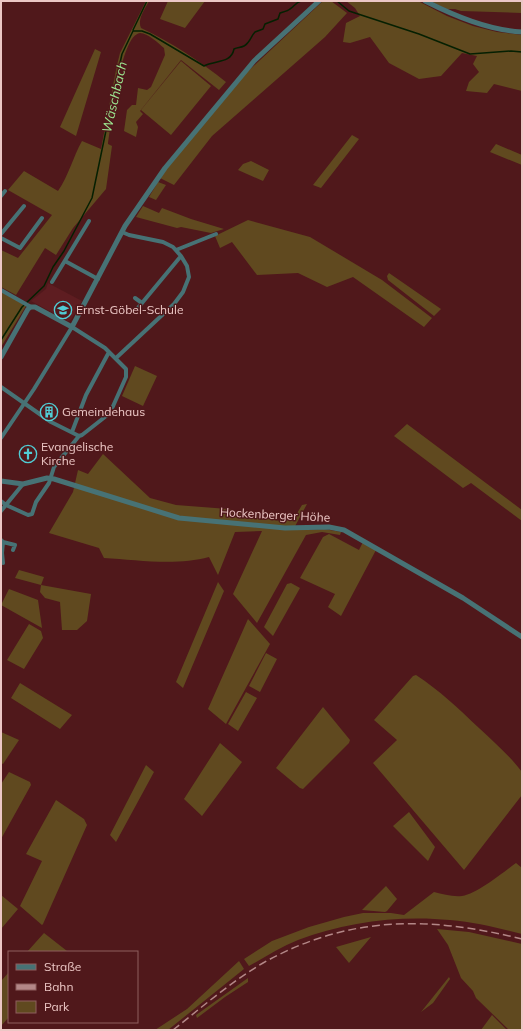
<svg xmlns="http://www.w3.org/2000/svg" width="523" height="1031" font-family="Mulish,sans-serif">
  <rect width="100%" height="100%" fill="#50181b"/>
  <path fill="#5e1d21" d="M48,283L82,301L71,320L68,321L31,301L46,289Z"/>
  <path fill="#60491f" d="M146,1H149C145,9 137,19 141,28C171,42 200,61 226,82L219,90L181,60L140,111L143,114L136,122L138,127L136,137L124,131L127,110L132,105H136L138,88L147,90L151,87L165,55L164,48C158,43 148,33 140,33C120,35 111,126 108,144L112,146L106,189L73,228L56,255L45,248L16,295L1,287V250L18,258L52,215L8,190L24,171L58,191C69,175 73,157 82,141L101,149L117,65L120,53Z
    M168,1H205L185,28L160,19Z
    M323,1H331L347,13L325,37L212,136L174,185L160,178L179,152L244,75Z
    M346,1H418L447,16L473,26L497,32L522,35V91L494,84L487,93L466,91L469,82L479,72L473,64L477,56L462,53L441,76L419,79L389,63L370,37L350,43L343,42L346,23L360,16L355,8Z
    M430,1H522V13L461,11L455,9H447Z
    M95,49L101,52L76,136L60,127Z
    M181,61L211,86L171,135L141,110Z
    M352,135L359,139L321,188L313,185Z
    M496,144L522,155V165L490,152Z
    M251,161L269,170L263,181L238,170L243,164Z
    M158,182L166,185L156,200L149,197Z
    M143,206L159,213L162,208L191,219L224,229L211,233L181,227L177,228L136,217Z
    M248,220L310,237L382,280L432,318L424,327L353,277L327,287L298,273L257,275L232,242L220,248L215,236Z
    M389,273L441,309L434,316L388,280L387,276Z
    M1,291L26,306L1,347Z
    M135,366L157,376L143,406L122,396Z
    M407,424L522,510V521L471,483L463,488L394,436Z
    M103,454L150,498L176,505L228,509L280,521L290,519L296,515L302,505L307,504L293,530L324,529L341,532L340,535L322,532L306,535L257,623L233,594L262,531L235,532L218,575L209,557C177,566 137,560 104,558L99,548L49,533L73,492L78,470L88,474Z
    M329,534L359,550L363,542L376,550L341,616L328,607L335,594L300,578L323,537Z
    M19,570L44,577L41,585L91,594L87,621L77,630H62L60,602L45,598L40,592L41,585L15,578Z
    M218,582L224,591L183,688L176,682Z
    M291,583L300,588L273,636L264,627L287,584Z
    M9,589L38,600L42,628L1,605Z
    M248,619L270,644L226,724L208,709Z
    M29,624L41,631L43,638L24,669L7,660Z
    M266,653L277,659L260,692L249,686Z
    M416,675C439,690 459,709 479,728C494,742 510,756 522,772V795L464,870L373,763L397,740L374,720L413,676Z
    M20,683L72,715L60,729L11,698Z
    M246,692L257,698L238,731L228,724Z
    M323,707L350,740L349,743L303,789L300,788L276,768Z
    M1,732L19,740L3,764L1,763Z
    M220,743L242,762L202,816L184,799Z
    M146,765L154,772L116,842L110,835Z
    M9,772L30,782L31,785L1,839V784Z
    M56,800L84,819L87,825L43,924L42,925L20,906L42,861L26,854Z
    M409,812L435,847L428,861L393,826Z
    M516,863L522,868V934C498,928 475,922 450,920C400,915 345,922 298,940C281,947 265,957 249,966L244,959L272,941L309,927L344,917L363,913H391L404,915L434,892C443,894 452,897 462,896C478,893 502,873 516,863Z
    M386,886L397,899L387,911L385,912L362,910Z
    M1,895L18,909L1,929Z
    M437,929L469,932L522,944V1030H509L476,998L473,991L461,978L448,945Z
    M44,933L67,951L66,952H27Z
    M371,937L349,963L336,947Z
    M239,961L244,969L168,1030H155L187,1009Z
    M9,972V1017L1,1026V981Z
    M449,977L450,979L433,1003L421,1012Z
    M248,978V982L225,997L197,1018L196,1015Z
    M492,1015L507,1030H481Z"/>
  <g fill="none" stroke-linecap="round" stroke-linejoin="round">
    <path stroke="#052002" stroke-width="1.5" d="M337,1L349,11L419,34L470,54L511,51L522,52
      M133,30L147,1
      M1,340L22,307L44,286L53,267L64,251L92,198L120,63L122,54L133,31H142L150,34L204,66C215,60 231,64 234,49C238,47 240,48 244,46C250,43 251,36 255,32L263,29L265,24L278,19L280,13C283,12 288,11 290,9C295,6 295,3 301,1"/>
    <path stroke="#477275" stroke-width="4" d="M1,196L5,191
      M1,234L24,206
      M1,238L20,248L42,218
      M176,250L216,234
      M65,261L98,279
      M52,282L89,221
      M1,290L31,307
      M135,298L142,303
      M137,309L181,256
      M116,358L174,304L183,292L189,277L187,266L181,256L173,247L163,242L129,235L122,232
      M1,387L51,422L79,436
      M72,432L86,395L109,352
      M1,438L34,389L72,327L105,348L126,369V377L110,413L82,435L79,436L54,467L49,483L36,502L32,514L28,515L6,505L1,501
      M1,511L23,484
      M1,540L3,542L2,553L3,563
      M3,542L15,545L13,550"/>
    <path stroke="#477275" stroke-width="5" d="M425,1C455,16 488,30 522,32
      M1,357L28,309L31,307H35L72,327L125,226L165,168L254,61L319,1
      M1,481L23,484L47,478L54,479L179,518L285,528L329,527L344,530L463,598L522,637"/>
    <path stroke="#b38787" stroke-width="1.5" stroke-dasharray="8 4" stroke-linecap="butt" d="M173,1030C202,1007 231,982 263,963C349,915 429,916 522,939"/>
  </g>
  <defs>
    <symbol id="school-ring" viewBox="-11 -11 22 22"><circle r="9.5" fill="#50181b" stroke="#51ccd4" stroke-width="1.5"/><path d="M0-5L7-2L0 1L-7-2ZM-4 1L0 2.5L4 1V4Q0 6-4 4Z" fill="#51ccd4"/></symbol>
    <symbol id="building-ring" viewBox="-11 -11 22 22"><circle r="9.5" fill="#50181b" stroke="#51ccd4" stroke-width="1.5"/><path d="M-4-6H4V6H1V3H-1V6H-4ZM-2.5-4.3h1.7v1.8h-1.7ZM.8-4.3h1.7v1.8H.8ZM-2.5-1h1.7V.8h-1.7ZM.8-1h1.7V.8H.8Z" fill="#51ccd4"/></symbol>
    <symbol id="church-ring" viewBox="-11 -11 22 22"><circle r="9.5" fill="#50181b" stroke="#51ccd4" stroke-width="1.5"/><path d="M-1.2-6h2.4v3.5h3.3v2.4h-3.3V6h-2.4V-.1h-3.3v-2.4h3.3Z" fill="#51ccd4"/></symbol>
  </defs>
  <g fill-rule="evenodd">
    <use href="#school-ring" x="53" y="300" width="20" height="20"/>
    <use href="#building-ring" x="39" y="402" width="20" height="20"/>
    <use href="#church-ring" x="18" y="444" width="20" height="20"/>
  </g>
  <g text-anchor="middle" stroke-width="3" stroke-linejoin="round" paint-order="stroke">
    <g font-size="12" fill="#ecc7c5" stroke="#50181b" text-anchor="start">
      <text x="76" y="314">Ernst-Göbel-Schule</text>
      <text x="62" y="416">Gemeindehaus</text>
      <text x="41" y="451">Evangelische<tspan x="41" dy="14">Kirche</tspan></text>
    </g>
    <g font-size="12" fill="#ecc7c5" stroke="#50181b">
      <text transform="translate(275 515) rotate(3)" y="4">Hockenberger Höhe</text>
    </g>
    <g font-size="13" font-style="italic" fill="#9ce690" stroke="#50181b">
      <text transform="translate(114 97) rotate(-77)" y="5">Wäschbach</text>
    </g>
  </g>
  <rect width="523" height="1031" fill="none" stroke="#ecc7c5" stroke-width="4"/>
  <rect x="8" y="951" width="130" height="72" fill="#50181b" stroke="#8e5e5f"/>
  <rect x="16" y="964" width="20" height="6" fill="#477275" stroke="#8e5e5f"/>
  <text x="44" y="971" font-size="12" fill="#ecc7c5">Straße</text>
  <rect x="16" y="984" width="20" height="6" fill="#b38787" stroke="#8e5e5f"/>
  <text x="44" y="991" font-size="12" fill="#ecc7c5">Bahn</text>
  <rect x="16" y="1001" width="20" height="12" fill="#60491f" stroke="#8e5e5f"/>
  <text x="44" y="1011" font-size="12" fill="#ecc7c5">Park</text>
</svg>
